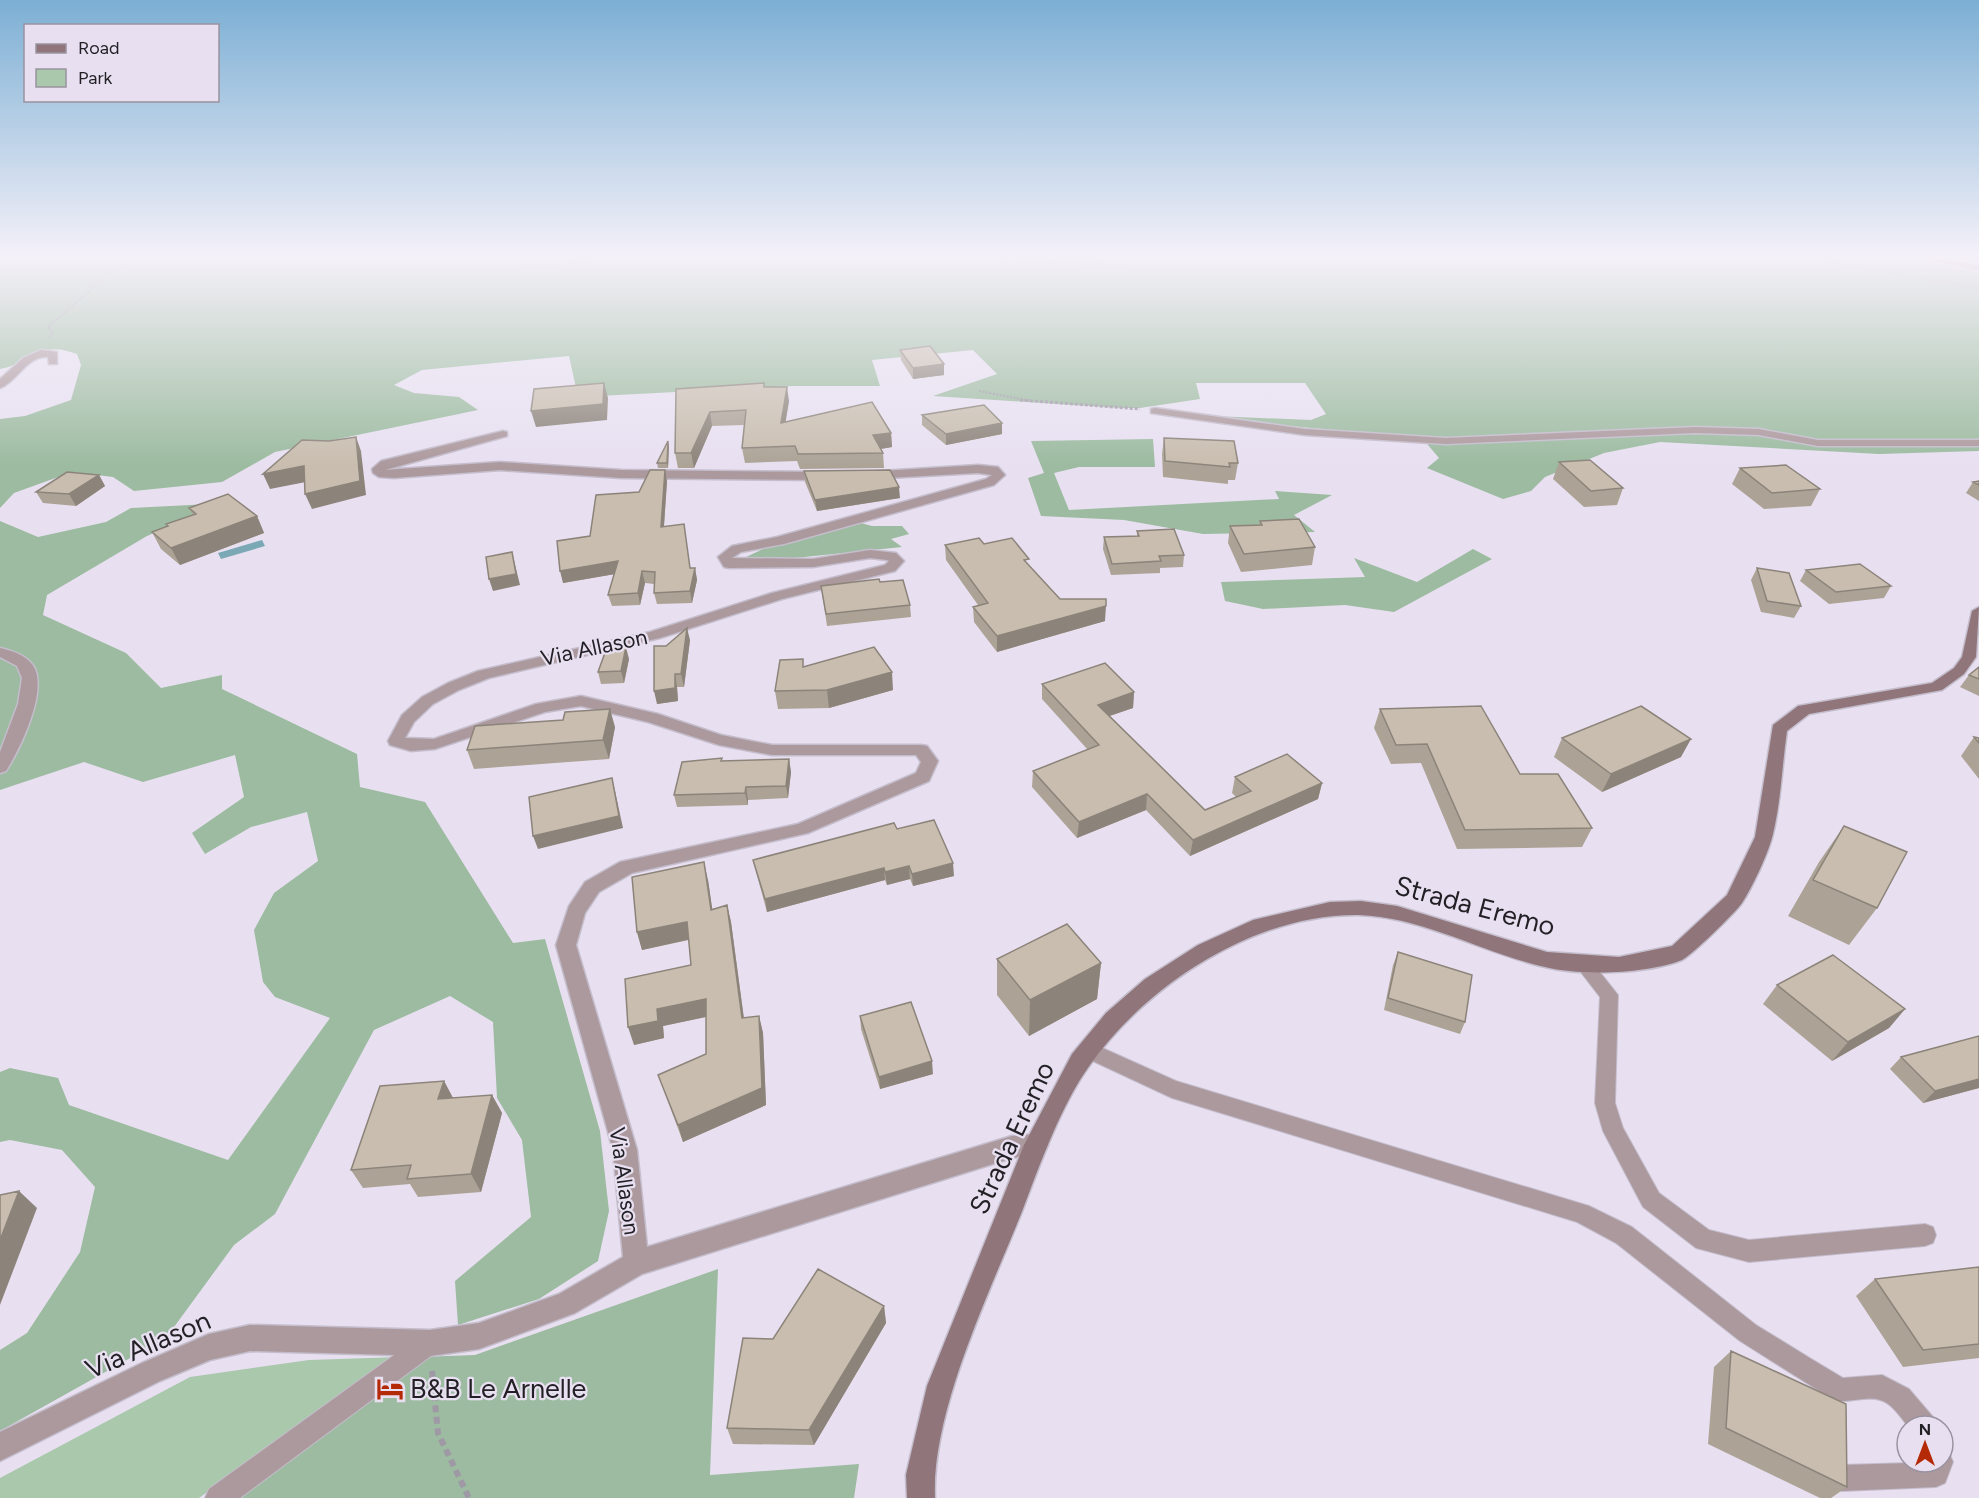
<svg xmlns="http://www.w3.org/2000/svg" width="1979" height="1498" font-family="Figtree,sans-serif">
  <rect width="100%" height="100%" fill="#e8e0f1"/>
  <path fill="#a9c8ac" d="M399,1357L199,1498H0V1478L190,1377L309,1360Z"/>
  <path fill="#9cbba0" d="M0,258H1979V451L1879,454L1660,442L1604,453L1545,477L1531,491L1503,499L1427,468L1439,458L1422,438L1211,419L1212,416L1311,420L1326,414L1305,383H1196L1200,399L1140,408H1122L933,396L997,374L973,350L872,360L880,386H793L578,397L569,356L422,370L394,385L414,393L459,397L478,410L275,452L222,482L134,491L113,477L72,472L14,493L0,508V419L25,416L71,400L81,365L77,354C40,339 32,363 0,369Z
    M1153,439L1155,467H1079L1054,473L1069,510L1279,499L1275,491L1332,495L1294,515L1315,532L1203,534L1124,520L1041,516L1028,478L1044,473L1031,441Z
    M210,504L194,515L147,536L47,595L43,615L126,653L161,688L222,675V689L357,754L360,787L425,802L513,943L545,939L600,1131L609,1211L598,1261L539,1299L458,1325L455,1281L531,1217L522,1140L497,1098L493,1022L450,996L374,1030L275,1214L234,1245L166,1338L0,1431V1350L27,1333L80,1252L95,1187L62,1150L10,1140L0,1142V1072L10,1068L58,1078L69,1105L228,1160L330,1018L275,997L263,982L254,930L274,893L318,861L307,812L251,827L205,854L192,833L244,797L235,755L143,782L84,762L0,790V521L38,537L106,522L131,508Z
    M861,523L872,526H902L909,534L891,539L902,547L775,560L742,559L765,548Z
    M1473,549L1492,559L1394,612L1345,605L1263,609L1225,601L1221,582L1365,577L1354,558L1417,582Z
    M718,1269L710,1475L859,1464L854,1498H236L419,1357L475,1355Z"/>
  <path fill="#7ba8b5" d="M262,540L265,546L221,559L218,553Z"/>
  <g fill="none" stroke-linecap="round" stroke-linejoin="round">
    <defs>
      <path id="service" d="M1582,955L1588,957L1618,995L1615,1103L1623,1128L1659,1193L1709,1230L1749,1240L1925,1224L1933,1227L1936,1235L1933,1243L1925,1246L1749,1262L1696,1248L1643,1207L1603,1131L1595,1103L1600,997L1573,962L1576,957Z
        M1089,1042L1176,1081L1589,1206L1632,1227L1756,1325L1813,1360L1843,1378L1882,1375L1909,1389L1933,1417L1937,1426H1908C1900,1417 1892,1403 1880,1400C1864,1395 1848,1405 1832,1399L1740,1341L1616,1243L1577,1222L1172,1098L1082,1056L1079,1050L1082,1044Z
        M427,1333L435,1337L439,1345L435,1353L240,1498H205L209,1489L419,1337Z
        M1943,1450L1949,1453L1953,1462L1945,1483L1936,1487L1842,1491L1833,1487L1829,1478L1833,1469L1842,1465L1943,1462Z"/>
      <path id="minor" d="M41,350L57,352V364H49L48,357C27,355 17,382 0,388V379L23,358Z
        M1155,408L1305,429L1446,438L1695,427L1759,429L1818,440H1979V446H1818L1759,435L1695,433L1446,444L1305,435L1151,413V409Z
        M503,431L507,432V436L385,470L500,462L621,470L826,472L832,476L826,480L621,478L500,470L394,478L379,477L373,473L372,469L381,461Z
        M978,465L998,467L1005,475L994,485L784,544L741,552L732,558L813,559L870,550L896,553L904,561L895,571L782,599L660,638L489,678L459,690L433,704L414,722L405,738L434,739L536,704L581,696L658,714L721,735L772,745H921L927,746L938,761L929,781L808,833L632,873L599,892L585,913L576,945L637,1150L647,1247L1012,1136L1036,1134L1044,1138L1048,1145L1044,1152L1012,1158L642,1274L575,1313L479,1349L430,1356L250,1351L210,1360L160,1381L0,1461V1432L142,1363L209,1334L250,1325L430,1330L479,1323L559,1294L623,1257L613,1150L556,945L569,906L585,882L620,862L798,824L916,773L921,762L916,755H772L719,745L648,722L581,706L545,712L435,749L411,751L390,745L388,741L402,715L422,697L448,683L478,671L650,632L772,593L885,565L889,561L887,560L870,558L813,567L729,568L724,567L718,557L732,546L777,537L986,479L992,475L978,473L870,479L866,478V472Z
        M0,648C13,651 29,656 35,669C46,695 20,749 6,771L0,773V752L18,704L22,678L17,666L0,657Z"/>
      <path id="secondary" d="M1920,258H1936L1979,265V271Z
        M1979,607L1976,657L1964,674L1942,690L1809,714L1787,731C1782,765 1781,801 1773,834C1769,852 1752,888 1742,903C1735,913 1691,956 1682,960C1647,974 1581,976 1545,967C1483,953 1423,917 1359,915C1257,913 1147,984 1090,1065C1062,1103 1040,1164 1023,1209C991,1290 931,1411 935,1498H907L906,1475L927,1386L1024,1145L1072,1054L1106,1013L1145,979L1198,945L1253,920L1330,902L1361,901L1397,906L1547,952L1619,957L1672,946L1727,895L1755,837L1773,725L1798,706L1932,683L1954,668L1962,657L1972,611Z"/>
    </defs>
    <use href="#service" stroke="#c4bdcc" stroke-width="2"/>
    <use href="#minor" stroke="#c4bdcc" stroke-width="3"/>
    <use href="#secondary" stroke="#c4bdcc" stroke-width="3"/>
    <path stroke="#9f99a6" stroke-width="2" stroke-dasharray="2 1.5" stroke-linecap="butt" d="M363,258L365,268C448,276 529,268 612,258
      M964,258L1115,265
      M1079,258L1157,273
      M1810,258L1979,289
      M49,337L53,333L48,327L92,289L101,277L124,266L125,258
      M979,391L1031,401"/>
    <path stroke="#9f99a6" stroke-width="3" stroke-dasharray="3 2" stroke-linecap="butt" d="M1020,400L1140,409"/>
    <path stroke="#9f99a6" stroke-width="6" stroke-dasharray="7 4.5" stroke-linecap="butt" d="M432,1371L438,1433L469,1498"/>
    <use href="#service" fill="#ac999d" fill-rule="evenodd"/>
    <use href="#minor" fill="#ac999d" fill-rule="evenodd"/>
    <use href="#secondary" fill="#90757b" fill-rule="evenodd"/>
  </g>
  <path fill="#aca396" d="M900,350L944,364V375L913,379L901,360Z
    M764,387L789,401L785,422L891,433L892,447L881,449L883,453L884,468L800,469L797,461L745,463L742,448L744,425L712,426L694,468H678L675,453L676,389Z
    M922,415L1002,434L946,445L922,425Z
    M1164,438L1238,463L1235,480H1228V484L1163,477L1162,454Z
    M669,446L668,468H658L657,463Z
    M1559,462L1623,488L1617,505L1584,507L1553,479Z
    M1740,468L1820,489L1811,506L1764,509L1732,484Z
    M804,471L900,498L817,511L805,482Z
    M99,475L105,486L76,506L43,503L36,492Z
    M667,481L664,527L684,524L690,568H695L697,580L692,603L657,604L654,593V584L645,583L640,605L612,606L608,595L615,574L563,583L590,536L639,492Z
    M1979,481V501L1966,493L1973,482Z
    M189,508L257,516L264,533L180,565L161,549L152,532L167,527L166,524L193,515Z
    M1260,521L1315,547L1312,565L1241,572L1228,543L1230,526L1259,525Z
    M1137,531L1184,555L1183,567L1160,568V573L1111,575L1103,549L1104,537L1137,536Z
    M984,544L1028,565L1060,599L1105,621L997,652L974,622L973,607L978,605L946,560L945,545Z
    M1757,568L1801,606L1794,618L1761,612L1751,580Z
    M1806,570L1891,586L1884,598L1829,604L1800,581Z
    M880,582L910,605L911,617L827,626L821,586Z
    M690,640L684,687H677L678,701L657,704L666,646Z
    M629,659L624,683L601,684L598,672Z
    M804,667L893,690L829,708L778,709L775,691Z
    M1979,667V696L1960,687L1969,675Z
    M1042,684L1134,692L1133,708L1110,716L1205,810L1236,797L1232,793L1235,777L1322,783L1318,799L1190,856L1146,810L1077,838L1032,787L1033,771L1088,750L1042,699Z
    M1380,709L1520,774L1592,828L1582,847L1457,849L1421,763L1391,764L1374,728Z
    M615,727L609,759L474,769L467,750Z
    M1974,737L1979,738V779L1961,756Z
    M1562,738L1681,757L1602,792L1554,757Z
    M789,759L791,772L788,798L748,800V805L677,807L674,795L722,761Z
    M1844,826L1877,908L1849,945L1788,916L1819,862Z
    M897,829L954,876L913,886L910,879L887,885L885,880L767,912L756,872L753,860Z
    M708,880L712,909L727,905L731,922L744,1018L759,1016L763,1033L766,1105L683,1142L658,1075L706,1054V1017L663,1026L664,1038L634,1045L691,965L689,940L642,950L637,932Z
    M1398,952L1465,1022L1460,1034L1384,1010L1393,965Z
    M997,959L1101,963L1097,999L1029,1036L997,995Z
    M1777,985L1905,1009L1889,1028L1832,1061L1763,1004Z
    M860,1016L933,1074L880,1089L861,1029Z
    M1901,1057L1979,1088L1923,1103L1890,1069Z
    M444,1081L453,1098L492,1095L502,1113L481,1192L418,1197L410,1184L363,1188L351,1170Z
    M1979,1267V1358L1903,1367L1856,1296L1875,1279Z
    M884,1306L886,1323L814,1445L733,1444L727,1428L773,1339Z
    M1731,1351L1847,1487L1831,1498H1820L1708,1444L1714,1367Z"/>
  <path fill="#8c847a" d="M944,364V375L913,379V368Z
    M604,383L608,398L607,420L536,427L531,411Z
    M787,387L789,401L783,438L781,423Z
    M710,412L712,426L694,468L691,453Z
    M1002,423V434L946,445V434Z
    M891,433L892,447L874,450L873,435Z
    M356,437L361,451L366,495L312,509L305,494Z
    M668,441L669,446L668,468L667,463Z
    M304,466L311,481L270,489L263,474Z
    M665,470L667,481L663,539L661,527Z
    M99,475L105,486L76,506L69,494Z
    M899,487L900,498L817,511L815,500Z
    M257,516L264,533L180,565L171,548Z
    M512,552L520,585L493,591L489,579Z
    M618,561L621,573L563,583L560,571Z
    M695,568L697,580L692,603L690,591Z
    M642,571L645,583L640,605L638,593Z
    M1106,606L1105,621L997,652V636Z
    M687,628L690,640L684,687L681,674Z
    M626,647L629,659L624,683L621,671Z
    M892,672L893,690L829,708L827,690Z
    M675,674L677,687L678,701L657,704L654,691Z
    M1134,692L1133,708L1097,720L1098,705Z
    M610,709L615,727L609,759L603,740Z
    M1691,739L1681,757L1602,792L1611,774Z
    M789,759L791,772L788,798L786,786Z
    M612,778L615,791L623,828L538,849L533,836Z
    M1322,783L1318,799L1190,856L1193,840Z
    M746,787L748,800V805L745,793Z
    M1147,794L1146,810L1077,838L1079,822Z
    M704,862L708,880L715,927L711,910Z
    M953,863L954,876L913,886L912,874Z
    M909,866L910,879L887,885L885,872Z
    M884,868L885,880L767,912L765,899Z
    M727,905L731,922L746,1035L742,1018Z
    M687,922L691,939L642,950L637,932Z
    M1101,963L1097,999L1029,1036L1030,1000Z
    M706,999L710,1016L663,1026L664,1038L634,1045L628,1027L657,1009Z
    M1905,1009L1889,1028L1832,1061L1848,1042Z
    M759,1016L763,1033L766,1105L683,1142L678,1125Z
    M932,1061L933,1074L880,1089L879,1077Z
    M1979,1079V1088L1923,1103L1935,1091Z
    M444,1081L454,1100L438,1099Z
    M492,1095L502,1113L481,1192L471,1174Z
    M19,1191L37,1208L0,1305V1240Z
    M884,1306L886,1323L814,1445L809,1430Z"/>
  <path fill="#c8bdae" stroke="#8c847a" stroke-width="1.5" d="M930,346L944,364L913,368L900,350Z
    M604,383L603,404L531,411L534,389Z
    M764,383V387H787L781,423L872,402L891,433L873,435L883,453L798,454L795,446L742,448L746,410L710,412L691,453H675L676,389Z
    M984,405L1002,423L946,434L922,415Z
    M356,437L360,481L305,494L304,466L263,474L302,440L329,441Z
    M1164,438L1234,441L1238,463H1229L1230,467L1165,461Z
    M668,441L667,463H657Z
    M1590,460L1623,488L1591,491L1559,462Z
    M1786,465L1820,489L1772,493L1740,468Z
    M650,470H665L661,527L684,524L690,568H695L690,591L654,593L655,572L642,571L638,593L608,595L618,561L560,571L557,541L590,536L596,495L639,492Z
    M890,470L899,487L815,500L804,471Z
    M67,472L99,475L69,494L36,492Z
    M1979,481V485L1973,482Z
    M228,494L257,516L171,548L152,532L168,526L166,524L196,514L189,508Z
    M1299,519L1315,547L1244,554L1230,526L1262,525L1260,521Z
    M1174,529L1184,555L1159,556L1161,561L1112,564L1104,537L1139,536L1137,531Z
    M979,538L984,544L1012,538L1029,559L1024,560L1060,599H1106V606L997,636L973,607L988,603L945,545Z
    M512,552L516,574L489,579L486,557Z
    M1860,564L1891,586L1836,592L1806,570Z
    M1757,568L1789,573L1801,606L1767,601Z
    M879,579L880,582L903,580L910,605L826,614L821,586Z
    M687,628L681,674H675V688L654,691V646H666Z
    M626,647L621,671L598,672L606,650Z
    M874,647L892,672L827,690L775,691L780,660L803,659V667Z
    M1105,663L1134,692L1098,705L1205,810L1251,791L1235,777L1287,754L1322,783L1193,840L1147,794L1079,822L1033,771L1099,745L1042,684Z
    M1979,667V679L1969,675Z
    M1481,706L1520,774H1558L1592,828L1465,830L1427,744L1396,745L1380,709Z
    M1641,706L1691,739L1611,774L1562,738Z
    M610,709L603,740L467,750L475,726L563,720L565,712Z
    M1974,737L1979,738V743Z
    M722,758L721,761L789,759L786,786L746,787L745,793L674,795L682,762Z
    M612,778L619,816L533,836L529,797Z
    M934,820L953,863L912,874L909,866L885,872L884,868L765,899L753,860L894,823L897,829Z
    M1844,826L1907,852L1877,908L1813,880Z
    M704,862L711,910L727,905L742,1018L759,1016L762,1088L678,1125L658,1075L706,1054V999L657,1009L658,1021L628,1027L625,979L691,965L687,922L637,932L632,877Z
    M1067,924L1101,963L1030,1000L997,959Z
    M1398,952L1472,975L1465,1022L1388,998Z
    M1833,955L1905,1009L1848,1042L1777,985Z
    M911,1002L932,1061L879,1077L860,1016Z
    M1979,1036V1079L1935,1091L1901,1057Z
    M444,1081L438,1099L492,1095L471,1174L407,1179L411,1165L351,1170L380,1086Z
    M19,1191L0,1240V1195Z
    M1979,1267V1344L1923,1350L1875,1279Z
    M818,1269L884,1306L809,1430L727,1428L743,1338L773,1339Z
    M1731,1351L1846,1404L1847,1487L1726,1428Z"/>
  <linearGradient id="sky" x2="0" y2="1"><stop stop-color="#7cafd4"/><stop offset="0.55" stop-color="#f5f1f9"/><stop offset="1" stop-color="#f5f1f9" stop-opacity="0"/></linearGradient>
  <rect width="1979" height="467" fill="url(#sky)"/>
  <defs>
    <symbol id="hotel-bare" viewBox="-9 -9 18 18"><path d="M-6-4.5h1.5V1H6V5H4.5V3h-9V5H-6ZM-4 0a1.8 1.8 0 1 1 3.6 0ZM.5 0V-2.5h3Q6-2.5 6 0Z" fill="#b52a06" stroke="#e8e0f1" stroke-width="2.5" paint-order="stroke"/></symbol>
  </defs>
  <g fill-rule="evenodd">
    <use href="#hotel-bare" x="371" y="1370" width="38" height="38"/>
  </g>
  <g text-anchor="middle" stroke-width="4.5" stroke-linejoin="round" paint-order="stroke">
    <g font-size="22" fill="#221f25" stroke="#e8e0f1">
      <text transform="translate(594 647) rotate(-12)" y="8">Via Allason</text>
      <text transform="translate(625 1181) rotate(82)" y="8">Via Allason</text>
    </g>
    <g font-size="27" fill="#221f25" stroke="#e8e0f1">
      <text transform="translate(1475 906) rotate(15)" y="9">Strada Eremo</text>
      <text transform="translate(1012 1138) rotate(-65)" y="9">Strada Eremo</text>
      <text transform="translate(148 1345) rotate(-23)" y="9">Via Allason</text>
    </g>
    <g font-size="27" fill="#221f25" stroke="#e8e0f1" text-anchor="start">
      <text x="410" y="1398">B&amp;B Le Arnelle</text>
    </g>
  </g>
  <rect x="24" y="24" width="195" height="78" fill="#e8e0f1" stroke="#99939f" stroke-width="1.5"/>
  <rect x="36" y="44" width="30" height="9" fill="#90757b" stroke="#99939f" stroke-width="1.5"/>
  <text x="78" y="54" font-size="18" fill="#221f25">Road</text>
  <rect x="36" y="69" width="30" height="18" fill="#a9c8ac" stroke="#99939f" stroke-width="1.5"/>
  <text x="78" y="84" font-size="18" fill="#221f25">Park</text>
  <g transform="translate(1925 1444)"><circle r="28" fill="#e8e0f1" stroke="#99939f" stroke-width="1.5"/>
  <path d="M0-4.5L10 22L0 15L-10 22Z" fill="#b52a06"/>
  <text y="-9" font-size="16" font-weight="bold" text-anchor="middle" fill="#221f25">N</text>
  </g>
</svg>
